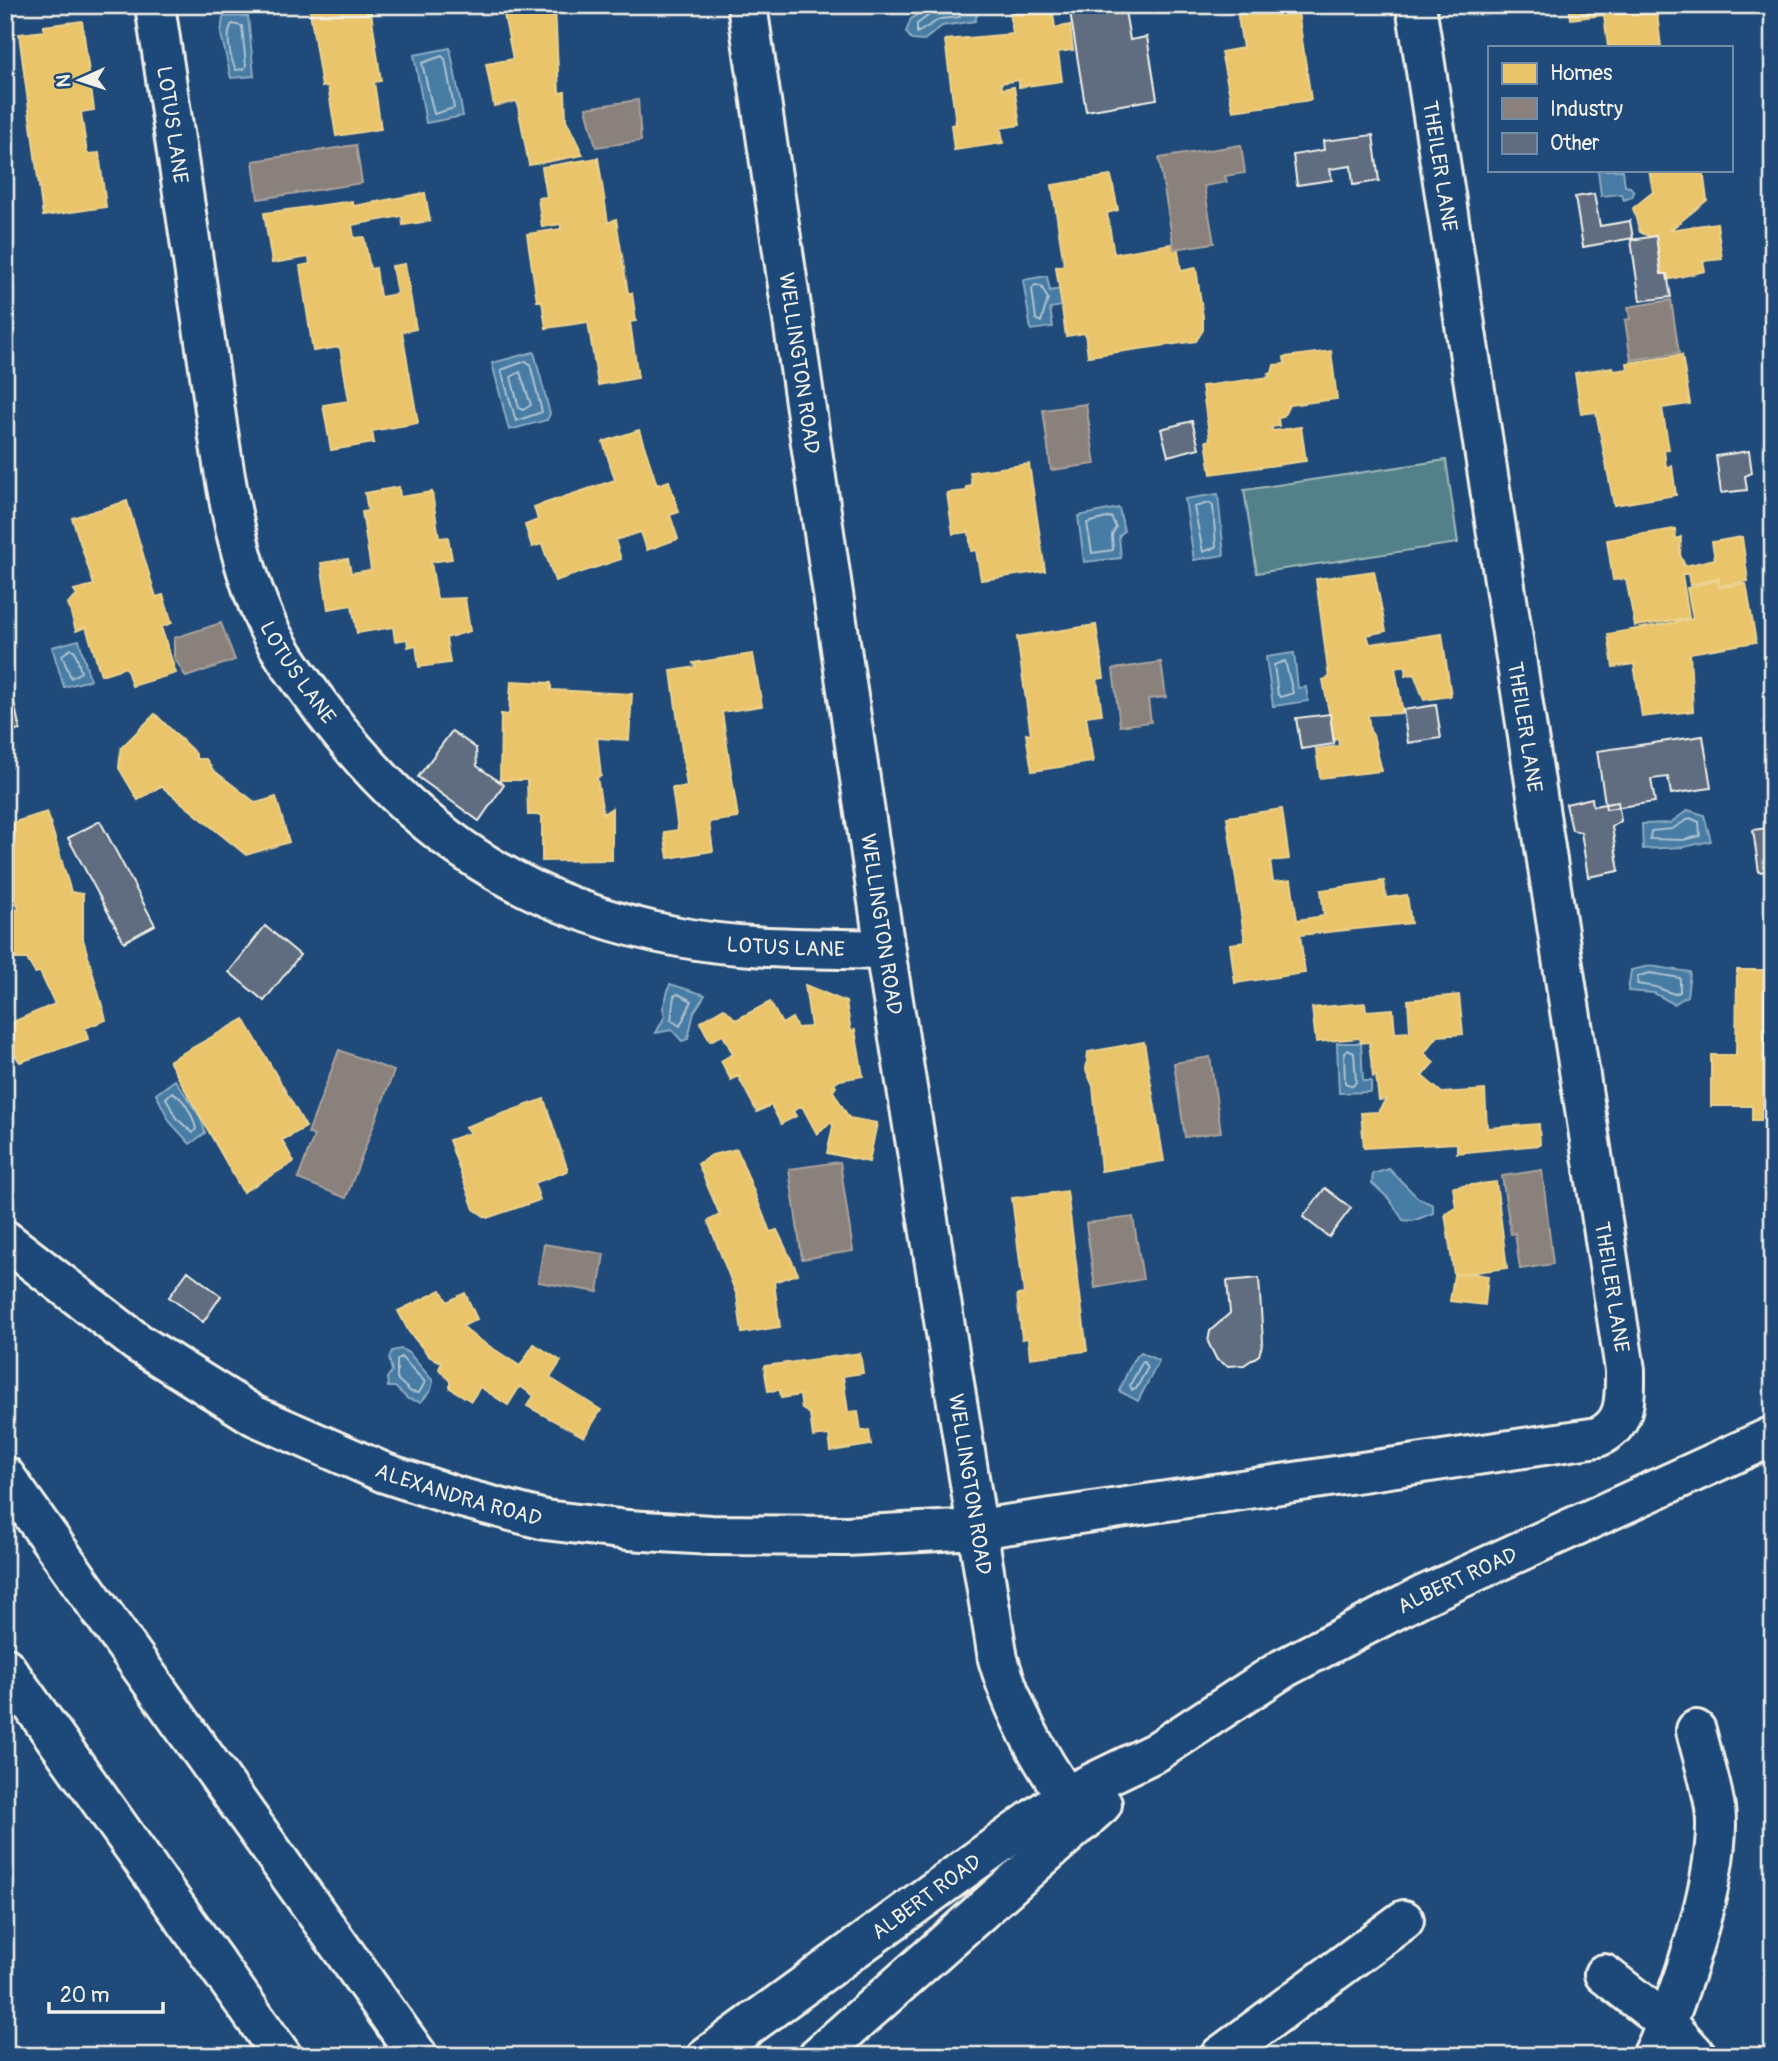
<svg xmlns="http://www.w3.org/2000/svg" width="1778" height="2061" font-family="Pangolin,sans-serif">
  <rect width="100%" height="100%" fill="#1f4a7a"/>
  <filter id="ink" filterUnits="userSpaceOnUse"><feTurbulence type="fractalNoise" baseFrequency=".0143" numOctaves="2"/><feDisplacementMap in="SourceGraphic" scale="14" xChannelSelector="R" yChannelSelector="G"/><feConvolveMatrix kernelMatrix="1 2 1 2 8 2 1 2 1" color-interpolation-filters="sRGB"/></filter>
  <g filter="url(#ink)">
    <path fill="#52818a" stroke="#a3b9b9" stroke-width="2" d="M1446,460L1458,543L1257,573L1244,490Z"/>
    <path fill="#477ba5" stroke="#8caac0" stroke-width="2" d="M931,5H955L970,9L977,15L975,21L942,26L923,41L912,40L906,32L911,19Z
      M248,16L254,76L231,78L221,34L223,17Z
      M450,48L463,116L426,123L414,55Z
      M1598,170H1623L1625,186L1630,187L1634,192L1632,197L1624,200L1621,194L1601,196Z
      M1047,276L1050,291L1060,289L1063,306L1050,308L1053,327L1031,330L1023,280Z
      M534,352L550,414L547,420L509,430L492,363Z
      M1218,494L1224,555L1194,560L1185,499Z
      M1119,508L1124,531L1119,536L1121,558L1084,562L1078,516Z
      M79,640L90,680L64,687L52,647Z
      M1294,653L1298,688L1306,687L1308,701L1273,706L1266,657Z
      M1688,810L1704,815L1711,841L1684,847L1643,849L1642,824L1670,823Z
      M1650,966L1690,972L1687,996L1674,1004L1654,993L1628,991L1631,970Z
      M670,984L705,995L694,1012L688,1039L682,1041L672,1030L656,1033L665,1016L663,1008Z
      M1337,1043H1361L1363,1081H1371V1092L1339,1093Z
      M175,1080L201,1118L205,1133L190,1144L170,1122L156,1094Z
      M1389,1169L1418,1198L1433,1205V1213L1413,1221L1403,1220L1390,1200L1372,1183L1373,1174Z
      M401,1349L409,1353L433,1381L431,1390L421,1402L408,1399L395,1387H388L387,1378L392,1371L389,1358L392,1351Z
      M1141,1352L1159,1361L1138,1401L1119,1391L1133,1360Z"/>
    <path fill="#e9c46a" stroke="#ecd290" stroke-width="2" d="M309,5H370L381,81L374,82L381,129L336,136L328,86L322,87Z
      M502,5H555L559,93L565,92L566,120L583,155L529,165L517,101L494,106L486,64L513,59Z
      M1009,5H1052L1055,28L1070,25L1073,50L1058,52L1062,81L1019,87V80L1001,83L1002,89L1014,87L1020,125L1001,128L1003,143L954,150L951,125L956,124L945,40L1013,34Z
      M1236,5H1297L1311,100L1233,111L1221,52L1243,48Z
      M1569,5H1656L1661,47H1608L1604,15L1571,19Z
      M82,21L94,110L81,112L87,154L99,153L106,207L43,216L19,34L44,31V26Z
      M598,158L608,223L616,219L628,293H632L636,321L630,322L638,378L598,385L588,322L546,328L542,301H537L527,234L561,229V224L542,227L538,198L547,197L542,167Z
      M1649,170H1703L1707,200L1670,230L1717,223L1722,259L1703,261L1705,271L1667,280L1659,271L1655,249L1657,240L1640,232L1633,208L1653,192Z
      M1111,176L1118,210L1107,213L1114,254L1177,243L1181,271L1196,268L1203,317V330L1196,341L1088,356L1085,333L1066,336L1056,267L1064,265L1052,185Z
      M425,193L430,221L403,225L402,216L352,225L354,238L364,237L370,269L376,268L380,297L397,294L392,266L405,264L416,329L402,332L418,423L372,431L374,443L331,450L323,405L349,401L340,347L313,351L300,266L310,264L309,257L272,263L264,213L352,201L354,206Z
      M1331,351L1337,399L1289,405L1283,417L1278,418L1279,426L1271,427L1273,431L1301,427L1306,461L1211,474L1206,441L1210,440L1202,386L1270,377L1268,374L1272,373L1274,365L1285,364L1284,357Z
      M1682,355L1690,404L1662,408L1669,449L1664,450L1666,467L1672,466L1676,495L1614,505L1596,412L1581,414L1575,373L1613,367L1614,371L1628,369L1627,363Z
      M639,430L657,485L669,481L679,512L670,515L678,539L647,550L641,532L615,540L621,559L555,581L542,544L532,547L525,525L538,520L534,507L615,480L603,442Z
      M1029,464L1045,571L981,580L976,550L971,551L969,532L953,534L947,493L967,491L966,487L972,486L970,472Z
      M399,487L400,497L432,492L439,538L448,537L452,559L431,562L437,599L465,598L470,631L446,638L450,663L419,667L416,645L408,647L407,639L395,641L393,627L357,633L352,605L328,609L321,563L348,559L351,573L371,570L362,512L368,511L365,493Z
      M127,501L156,597L163,595L172,623L161,627L176,673L132,686L126,667L101,675L86,627L76,631L68,603L77,596L74,590L94,585L72,518Z
      M1675,529L1676,539L1681,537L1680,555L1685,566L1715,559L1712,542L1742,537L1748,581L1719,586V578L1690,585L1688,574H1682L1689,618L1635,626L1626,579L1613,580L1607,540Z
      M1374,571L1386,631L1367,635L1370,644L1442,634L1451,696L1424,700L1414,674L1405,676L1406,666L1395,668L1403,713L1368,715L1370,731L1373,735L1382,771L1320,778L1316,749L1339,746L1338,738L1334,740L1323,680L1329,678L1316,579Z
      M1718,580L1719,588L1746,583L1756,642L1690,653L1693,711L1642,717L1634,664L1613,667L1608,634L1693,619L1687,588Z
      M1096,625L1104,678L1097,679L1102,714L1086,716L1093,762L1032,771L1026,734L1031,735L1017,637Z
      M753,654L762,706L722,712L738,818L709,822L713,851L668,858L664,832L678,830L672,788L687,787L671,671L696,667L693,663Z
      M511,681L551,683V690L632,694L629,740L597,738L601,776L597,777L603,814L612,808V860L542,861V815H528L527,780H500L501,714L509,715Z
      M155,714L196,754V759H206L213,770L256,803L276,797L289,842L246,855L161,786L138,800L119,768L121,748Z
      M1282,809L1289,859L1270,861L1273,882L1291,880L1297,920L1324,916L1321,890L1384,881L1386,898L1407,895L1411,923L1300,935L1305,973L1235,983L1230,944L1245,942L1227,817Z
      M47,812L71,892L83,894V939L106,1020L85,1028L88,1039L20,1062L5,1041L8,1024L55,1004L40,972L35,973L27,959H12L5,939V914L19,909L11,890L5,894V825Z
      M1737,970H1773V1120H1752V1106H1711V1055H1736Z
      M805,985L846,1002L851,1031L855,1030L863,1076L840,1080L834,1084L836,1087L833,1091L849,1118L877,1123L869,1162L827,1153L833,1126L831,1122L817,1134L802,1106L793,1111L796,1116L781,1124L771,1105L757,1112L738,1076L731,1080L721,1061L733,1054L723,1035L710,1041L700,1022L724,1008L736,1020L770,1002L782,1024L792,1018L797,1028L811,1027Z
      M1459,995L1463,1034L1438,1036L1424,1053L1434,1062L1422,1076L1442,1093L1485,1090L1487,1128L1539,1124L1540,1145L1457,1153V1143L1364,1148L1361,1113L1378,1112L1386,1099L1379,1100L1376,1076L1373,1077L1369,1042L1361,1043L1360,1038L1316,1042L1312,1008L1365,1003L1366,1011L1393,1009L1395,1033L1410,1032L1408,1000Z
      M244,1019L306,1127L282,1140L294,1162L243,1192L169,1061Z
      M1144,1042L1164,1161L1101,1171L1093,1086L1086,1070L1088,1052Z
      M544,1099L568,1171L534,1183L540,1200L487,1218L474,1209L449,1140L470,1133L465,1127Z
      M737,1149L770,1232L777,1230L798,1274L774,1282L780,1327L742,1333L737,1296L708,1221L720,1215L698,1164L712,1155Z
      M1496,1182L1507,1268L1454,1275L1445,1213L1456,1208L1453,1187Z
      M1067,1191L1087,1351L1030,1358L1028,1338L1022,1339L1017,1295L1024,1294L1012,1198Z
      M1470,1273L1488,1276L1485,1305L1450,1301L1454,1275Z
      M441,1290L447,1302L465,1293L477,1319L463,1326L472,1335L520,1366L534,1344L561,1361L550,1378L601,1410L584,1437L527,1406L534,1396L520,1386L508,1405L480,1387L471,1401L450,1388V1381L439,1369L442,1362L430,1357L409,1332L398,1311Z
      M860,1353L863,1373L843,1376L848,1412L858,1411L861,1431L869,1430L871,1445L831,1451L829,1435L813,1437L810,1414L802,1409L800,1395L781,1398L780,1390L768,1391L764,1366Z"/>
    <path fill="#8a817c" stroke="#aaa39c" stroke-width="2" d="M638,100L641,141L596,147L586,108Z
      M356,145L362,183L258,199L253,161Z
      M1241,145L1245,173L1225,176L1227,182L1204,186L1214,243L1174,249L1159,158Z
      M1671,300L1679,353L1631,360L1625,320L1630,319L1628,307Z
      M1086,404L1095,464L1051,470L1043,410Z
      M221,623L235,660L186,677L174,657V638Z
      M1161,662L1166,697L1148,699L1151,722L1120,726L1113,669Z
      M339,1050L394,1071L346,1198L298,1179L314,1136L308,1133Z
      M1210,1057L1221,1132L1185,1137L1174,1063Z
      M840,1162L853,1251L802,1259L789,1169Z
      M1542,1170L1553,1264L1520,1269L1515,1233L1511,1234L1502,1176Z
      M1133,1217L1143,1279L1095,1288L1086,1223Z
      M544,1244L604,1254L598,1292L538,1282Z"/>
    <g fill="none" stroke-linecap="round" stroke-linejoin="round">
      <path stroke="#afc2cd" stroke-width="2" d="M934,5L932,13L917,24V33L940,19L960,17V5
        M232,24L242,26L246,66L244,69L236,70C230,58 225,35 232,24Z
        M442,56L445,59L454,108L434,114L422,63Z
        M1035,285L1041,286L1048,299L1041,322L1036,319L1032,289Z
        M526,361L530,364L542,412L516,421L501,370Z
        M520,372L531,405L523,410L519,408L511,377Z
        M1209,503L1213,506L1216,547L1203,552L1194,507Z
        M1111,517L1116,527L1112,535L1113,550L1092,553L1087,523Z
        M71,649L75,651L81,672L71,678L62,655Z
        M1285,661L1293,693L1281,697L1278,695L1274,665Z
        M1690,818L1699,822L1700,836L1683,840L1650,839L1651,831L1672,829Z
        M1650,973L1680,978V992L1674,994L1656,987L1637,984L1638,976Z
        M678,994L692,1001L680,1026L671,1020L674,996Z
        M1348,1050L1354,1053L1356,1082L1353,1086L1345,1083L1344,1053Z
        M172,1092C184,1098 193,1115 196,1129L193,1133L176,1118L166,1098Z
        M401,1357L425,1382L419,1393L411,1392L397,1379V1360Z
        M1143,1361L1148,1367L1136,1389L1132,1390L1130,1385Z"/>
    </g>
    <path fill="#606d80" stroke="#f4f1e8" stroke-width="2" d="M1112,5H1124L1130,40L1147,37L1157,99L1086,111L1070,12Z
      M1373,135L1379,181L1353,185L1351,166L1330,169L1332,180L1297,185L1293,155L1324,150L1323,141Z
      M1594,194L1600,226L1630,221L1633,238L1583,247L1575,197Z
      M1656,236L1661,274H1667L1671,297L1640,301L1631,240Z
      M1192,421L1199,448L1168,456L1161,429Z
      M1749,451L1752,473L1745,476L1747,490L1721,493L1716,456Z
      M11,688L20,730L5,733V689Z
      M1436,705L1441,738L1408,743L1403,710Z
      M1330,714L1334,744L1301,749L1296,718Z
      M1773,728V787L1765,730Z
      M452,731L476,748L477,766L504,785L479,821L418,777Z
      M1703,736L1711,788L1671,794L1668,777L1651,779L1655,802L1606,809L1597,751Z
      M1592,798L1593,806L1618,802L1621,821L1612,827L1619,871L1588,877L1581,832L1572,830L1566,804Z
      M100,821L155,925L124,942L68,838Z
      M1773,827V870L1759,872L1753,830Z
      M265,926L300,955L264,1001L229,972Z
      M1325,1188L1351,1208L1329,1237L1303,1217Z
      M188,1271L221,1296L203,1322L169,1297Z
      M1259,1278L1263,1342L1259,1355L1244,1365L1228,1366L1217,1360L1208,1342L1210,1331L1230,1313L1227,1281Z"/>
    <g fill="none" stroke-linecap="round" stroke-linejoin="round">
      <defs>
        <g id="minor">
          <path id="s1" d="M155,5C172,121 189,237 207,354C220,441 228,533 263,616C277,650 301,680 322,709C415,834 524,908 679,937C746,950 817,948 885,950"/>
          <path id="s2" d="M747,5L885,950L998,1659C1015,1718 1047,1772 1084,1821"/>
          <path id="s3" d="M5,1240L138,1343L255,1416L385,1473L458,1497L545,1520L628,1530L711,1535L846,1536L978,1529L1598,1437C1627,1424 1625,1398 1625,1370L1416,5"/>
          <path d="M1604,1974L1668,2024L1697,2056"/>
          <path id="s4" d="M707,2056L1065,1796L1156,1752L1284,1668L1422,1596L1773,1436"/>
          <path d="M818,2056L1102,1804"/>
          <path d="M1220,2056L1404,1920"/>
          <path d="M1652,2056C1679,2002 1723,1868 1715,1808C1711,1782 1702,1756 1696,1730"/>
        </g>
        <path id="major" d="M5,1476L418,2056
          M5,1667L282,2056"/>
      </defs>
      <use href="#minor" stroke="#f4f1e8" stroke-width="44"/>
      <use href="#major" stroke="#f4f1e8" stroke-width="44"/>
      <use href="#minor" stroke="#1f4a7a" stroke-width="38"/>
      <use href="#major" stroke="#1f4a7a" stroke-width="38"/>
    </g>
  </g>
  <g text-anchor="middle" stroke-width="7" stroke-linejoin="round" paint-order="stroke">
    <g font-size="21" fill="#f4f1e8" stroke="#1f4a7a">
      <text dy="7" stroke="none"><textPath href="#s1" startOffset="121">LOTUS LANE</textPath></text>
      <text transform="translate(1440 166) rotate(81)" y="7">THEILER LANE</text>
      <text dy="7" stroke="none"><textPath href="#s2" startOffset="362">WELLINGTON ROAD</textPath></text>
      <text dy="7" stroke="none"><textPath href="#s1" startOffset="688">LOTUS LANE</textPath></text>
      <text transform="translate(1525 727) rotate(81)" y="7">THEILER LANE</text>
      <text dy="7" stroke="none"><textPath href="#s2" startOffset="929">WELLINGTON ROAD</textPath></text>
      <text dy="7" stroke="none"><textPath href="#s1" startOffset="1274">LOTUS LANE</textPath></text>
      <text transform="translate(1612 1287) rotate(81)" y="7">THEILER LANE</text>
      <text dy="7" stroke="none"><textPath href="#s2" startOffset="1496">WELLINGTON ROAD</textPath></text>
      <text dy="7" stroke="none"><textPath href="#s3" startOffset="525">ALEXANDRA ROAD</textPath></text>
      <text dy="7" stroke="none"><textPath href="#s4" startOffset="891">ALBERT ROAD</textPath></text>
      <text dy="7" stroke="none"><textPath href="#s4" startOffset="271">ALBERT ROAD</textPath></text>
    </g>
  </g>
  <rect width="1778" height="2061" fill="none" stroke="#1f4a7a" stroke-width="28"/>
  <rect x="14" y="14" width="1750" height="2033" fill="none" stroke="#f4f1e8" stroke-width="2.5" filter="url(#ink)"/>
  <rect x="1488" y="46" width="245" height="126" fill="#1f4a7a" stroke="#748da6" stroke-width="2"/>
  <rect x="1502" y="63" width="35" height="21" fill="#e9c46a" stroke="#748da6" stroke-width="2"/>
  <text x="1550" y="80" font-size="21" fill="#f4f1e8">Homes</text>
  <rect x="1502" y="98" width="35" height="21" fill="#8a817c" stroke="#748da6" stroke-width="2"/>
  <text x="1550" y="116" font-size="21" fill="#f4f1e8">Industry</text>
  <rect x="1502" y="133" width="35" height="21" fill="#606d80" stroke="#748da6" stroke-width="2"/>
  <text x="1550" y="150" font-size="21" fill="#f4f1e8">Other</text>
  <g transform="translate(80 80) rotate(267)" stroke="#1f4a7a" stroke-width="5" paint-order="stroke">
  <path d="M0-5L12 26L0 18L-12 26Z" fill="#f4f1e8"/>
  <text y="-10" font-size="19" font-weight="bold" text-anchor="middle" fill="#f4f1e8">N</text>
  </g>
  <path d="M49 2002v10h114v-10" fill="none" stroke="#f4f1e8" stroke-width="3.5"/>
  <text x="60" y="2002" font-size="21" fill="#f4f1e8" stroke="#1f4a7a" stroke-width="5" paint-order="stroke">20 m</text>
</svg>
